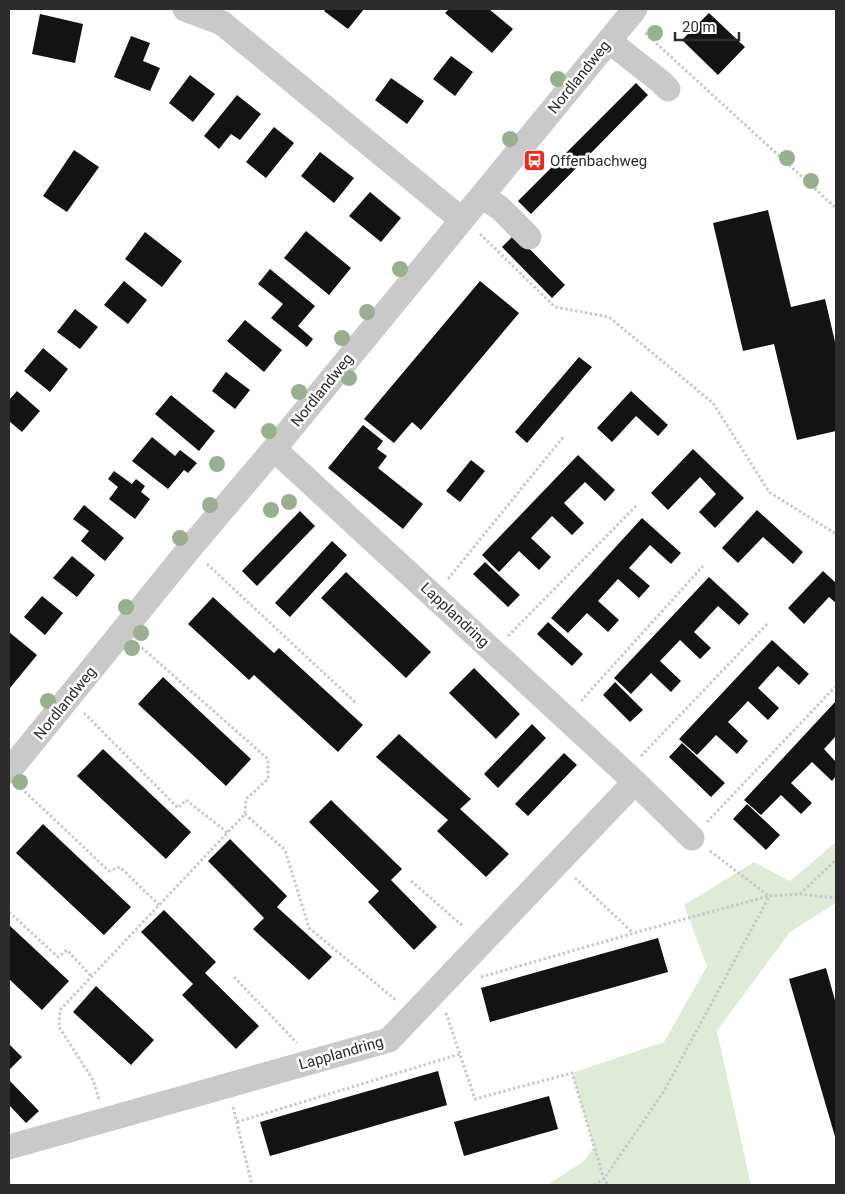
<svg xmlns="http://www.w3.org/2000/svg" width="845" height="1194" font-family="Roboto,sans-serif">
  <rect width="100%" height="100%" fill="#fff"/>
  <path fill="#dfebd7" d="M836,842V903L790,932L717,1031L751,1185H547L584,1161L594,1147L572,1073L664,1042L707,966L684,905L754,862L790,881Z"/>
  <path fill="#131313" d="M326,9H364L348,29L324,11Z
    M449,9H489L513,29L492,53L445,13Z
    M709,13L745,47L718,75L682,40Z
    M40,14L83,24L75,63L32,54Z
    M131,36L150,43L143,61L160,68L150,91L114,77Z
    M451,56L473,72L455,96L433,79Z
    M190,75L215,94L193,122L169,103Z
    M391,78L424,101L407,124L375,100Z
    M636,83L648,95L531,214L518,201Z
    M237,95L261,114L240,140L231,134L219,149L204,136Z
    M274,127L294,143L266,178L246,162Z
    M74,150L99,167L67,212L43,196Z
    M320,152L354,178L334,203L301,176Z
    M370,192L401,218L381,242L349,216Z
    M768,210L791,307L825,299L836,346V431L797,440L774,344L743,351L713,223Z
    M306,231L351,268L329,295L284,258Z
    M145,232L182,261L162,287L125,259Z
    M515,234L565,285L552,298L502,247Z
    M270,269L315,306L298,326L313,339L307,347L271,318L283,304L258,284Z
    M124,281L147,300L128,324L104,305Z
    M480,281L519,313L421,430L412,422L394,443L364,419Z
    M75,309L98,327L80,349L57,332Z
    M245,320L282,350L264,372L227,341Z
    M43,348L68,369L50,392L24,371Z
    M579,357L592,367L527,443L515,432Z
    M226,372L250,390L235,409L212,391Z
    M17,391L40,411L22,432L9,421V400Z
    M631,391L668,425L658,436L636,416L612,442L597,428Z
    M171,395L215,431L199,451L155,414Z
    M363,425L383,441L377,449L387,456L378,468L423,504L403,529L328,468Z
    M152,437L175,456L180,450L197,463L188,473L184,470L168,489L132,461Z
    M693,449L744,498L715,528L699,512L716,494L700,477L668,510L651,493Z
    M578,455L615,490L605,501L585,482L564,503L584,523L572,535L552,516L531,538L551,557L539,570L519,551L499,572L482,555Z
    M471,460L485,471L460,502L446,491Z
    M114,471L132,484L136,479L145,486L141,492L150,499L135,519L109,499L118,487L108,479Z
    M84,505L124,538L105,561L81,541L89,531L73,519Z
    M757,510L803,552L793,564L763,537L738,563L722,548Z
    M300,511L315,526L257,586L242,571Z
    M642,518L681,553L671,564L650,545L629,568L650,586L639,598L618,579L598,601L619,620L608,632L587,613L568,633L551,618Z
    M332,541L347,555L290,617L275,603Z
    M72,556L95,575L77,597L53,578Z
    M485,562L520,595L508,607L473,574Z
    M823,571L836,583V603L829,597L804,624L788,608Z
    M346,572L431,652L406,678L321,598Z
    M709,577L749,614L739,625L718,606L694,632L711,648L700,659L680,640L660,661L681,681L671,692L651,673L631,694L614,678Z
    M42,596L63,613L45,635L24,617Z
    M213,597L274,653L279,648L363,725L338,752L254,675L249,680L188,624Z
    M548,622L583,654L572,666L537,634Z
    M9,632L37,655L10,688L9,687Z
    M772,640L809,674L799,685L778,666L758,688L779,708L768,720L748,701L728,722L748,741L737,754L716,735L697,755L679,739Z
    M474,668L520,714L496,739L449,693Z
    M163,677L251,759L226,786L138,704Z
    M615,682L643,710L630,722L603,695Z
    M836,701V736L824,749L836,762V776L832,781L812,762L791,783L812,803L801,814L781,795L761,815L744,800Z
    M532,724L546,738L498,788L484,774Z
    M399,734L471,799L460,809L509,854L486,877L437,831L448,820L376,757Z
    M682,743L725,783L711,797L669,757Z
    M103,749L191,832L166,859L77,776Z
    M564,753L577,765L528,816L515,804Z
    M331,800L402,869L391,880L437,927L414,950L368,902L379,891L309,822Z
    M747,804L780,835L766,850L733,819Z
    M43,824L131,907L104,935L16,853Z
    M230,839L287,896L277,907L332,957L309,980L253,929L264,918L208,861Z
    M164,910L216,962L205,973L259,1026L236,1049L182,995L193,984L141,932Z
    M9,925L69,981L42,1010L9,979Z
    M658,938L668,972L490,1022L481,988Z
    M826,968L836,1004V1140L789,979Z
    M96,986L154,1040L131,1065L73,1012Z
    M9,1044L22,1057L9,1070Z
    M438,1071L447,1105L270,1156L260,1122Z
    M9,1080L39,1111L26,1123L9,1105Z
    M549,1096L558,1129L464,1156L454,1122Z"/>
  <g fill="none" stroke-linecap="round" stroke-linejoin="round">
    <path stroke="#c9c9c9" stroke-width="3" stroke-dasharray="2.5 2.5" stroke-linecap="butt" d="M645,33L836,208
      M480,234L555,307L609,317L713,403L769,492L836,534
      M207,564L356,703
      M448,579L564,436
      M508,636L637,505
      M581,701L703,566
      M84,713L178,808L186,800L228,833
      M641,756L768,623
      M21,788L109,871L120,867L159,905
      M245,814L285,850L309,928L397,1001
      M707,822L835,687
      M710,851L769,896
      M575,878L633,933
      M411,881L464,927
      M800,894L836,860
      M9,912L58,957L67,950L92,977
      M234,977L297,1043
      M481,977L659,926L769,896L800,894L836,898
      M446,1013L475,1099L572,1073L604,1179L608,1185
      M99,1099L93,1080L59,1027L60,1010L245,814L246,799L268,779V759L140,646
      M233,1107L252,1185
      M237,1122L460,1054
      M9,1181L10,1185
      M594,1185L604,1179L664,1091L769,897"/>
    <path stroke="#c9c9c9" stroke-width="25" d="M185,9L222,23L462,220
      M609,41L661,82L668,89
      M482,196L500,208L529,237
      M274,449L635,782L692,838
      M9,771L190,548L274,449L635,9
      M9,1147L389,1040L635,782"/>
  </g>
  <g fill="#9aae90">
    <circle cx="655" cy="33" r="8"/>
    <circle cx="558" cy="79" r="8"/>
    <circle cx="510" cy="139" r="8"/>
    <circle cx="787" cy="158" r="8"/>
    <circle cx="811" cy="181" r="8"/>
    <circle cx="400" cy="269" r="8"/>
    <circle cx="367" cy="312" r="8"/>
    <circle cx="342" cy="338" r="8"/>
    <circle cx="349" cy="378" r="8"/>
    <circle cx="299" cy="392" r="8"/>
    <circle cx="269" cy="431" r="8"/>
    <circle cx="217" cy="464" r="8"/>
    <circle cx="289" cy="502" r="8"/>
    <circle cx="210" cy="505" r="8"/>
    <circle cx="271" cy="510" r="8"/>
    <circle cx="180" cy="538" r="8"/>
    <circle cx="126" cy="607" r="8"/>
    <circle cx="141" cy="633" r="8"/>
    <circle cx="132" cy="648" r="8"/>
    <circle cx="48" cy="701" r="8"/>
    <circle cx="20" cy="782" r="8"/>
  </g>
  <defs>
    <symbol id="bus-square" viewBox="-11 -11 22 22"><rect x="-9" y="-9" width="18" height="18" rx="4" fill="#f5271b" stroke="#fff"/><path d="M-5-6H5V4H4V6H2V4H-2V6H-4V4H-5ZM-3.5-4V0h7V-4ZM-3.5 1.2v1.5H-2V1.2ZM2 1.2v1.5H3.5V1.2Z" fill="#fff"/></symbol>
  </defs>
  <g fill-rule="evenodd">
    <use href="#bus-square" x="522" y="148" width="25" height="25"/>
  </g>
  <g text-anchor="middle" stroke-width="5" stroke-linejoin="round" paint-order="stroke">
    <g font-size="15" fill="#2c2c2c" stroke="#fff">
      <text transform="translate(579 77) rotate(-51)" y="5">Nordlandweg</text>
      <text transform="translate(322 390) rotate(-51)" y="5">Nordlandweg</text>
      <text transform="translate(455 615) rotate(43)" y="5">Lapplandring</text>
      <text transform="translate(65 703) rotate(-51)" y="5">Nordlandweg</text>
      <text transform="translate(341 1053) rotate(-16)" y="5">Lapplandring</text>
    </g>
    <g font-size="15" fill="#2c2c2c" stroke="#fff" text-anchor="start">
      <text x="550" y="166">Offenbachweg</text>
    </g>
  </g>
  <rect width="845" height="1194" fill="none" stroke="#2c2c2c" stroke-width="20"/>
  <path d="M675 32v8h64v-8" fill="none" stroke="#2c2c2c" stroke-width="2.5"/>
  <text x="682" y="32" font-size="15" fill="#2c2c2c" stroke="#ffffff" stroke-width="4" paint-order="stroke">20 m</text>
</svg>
